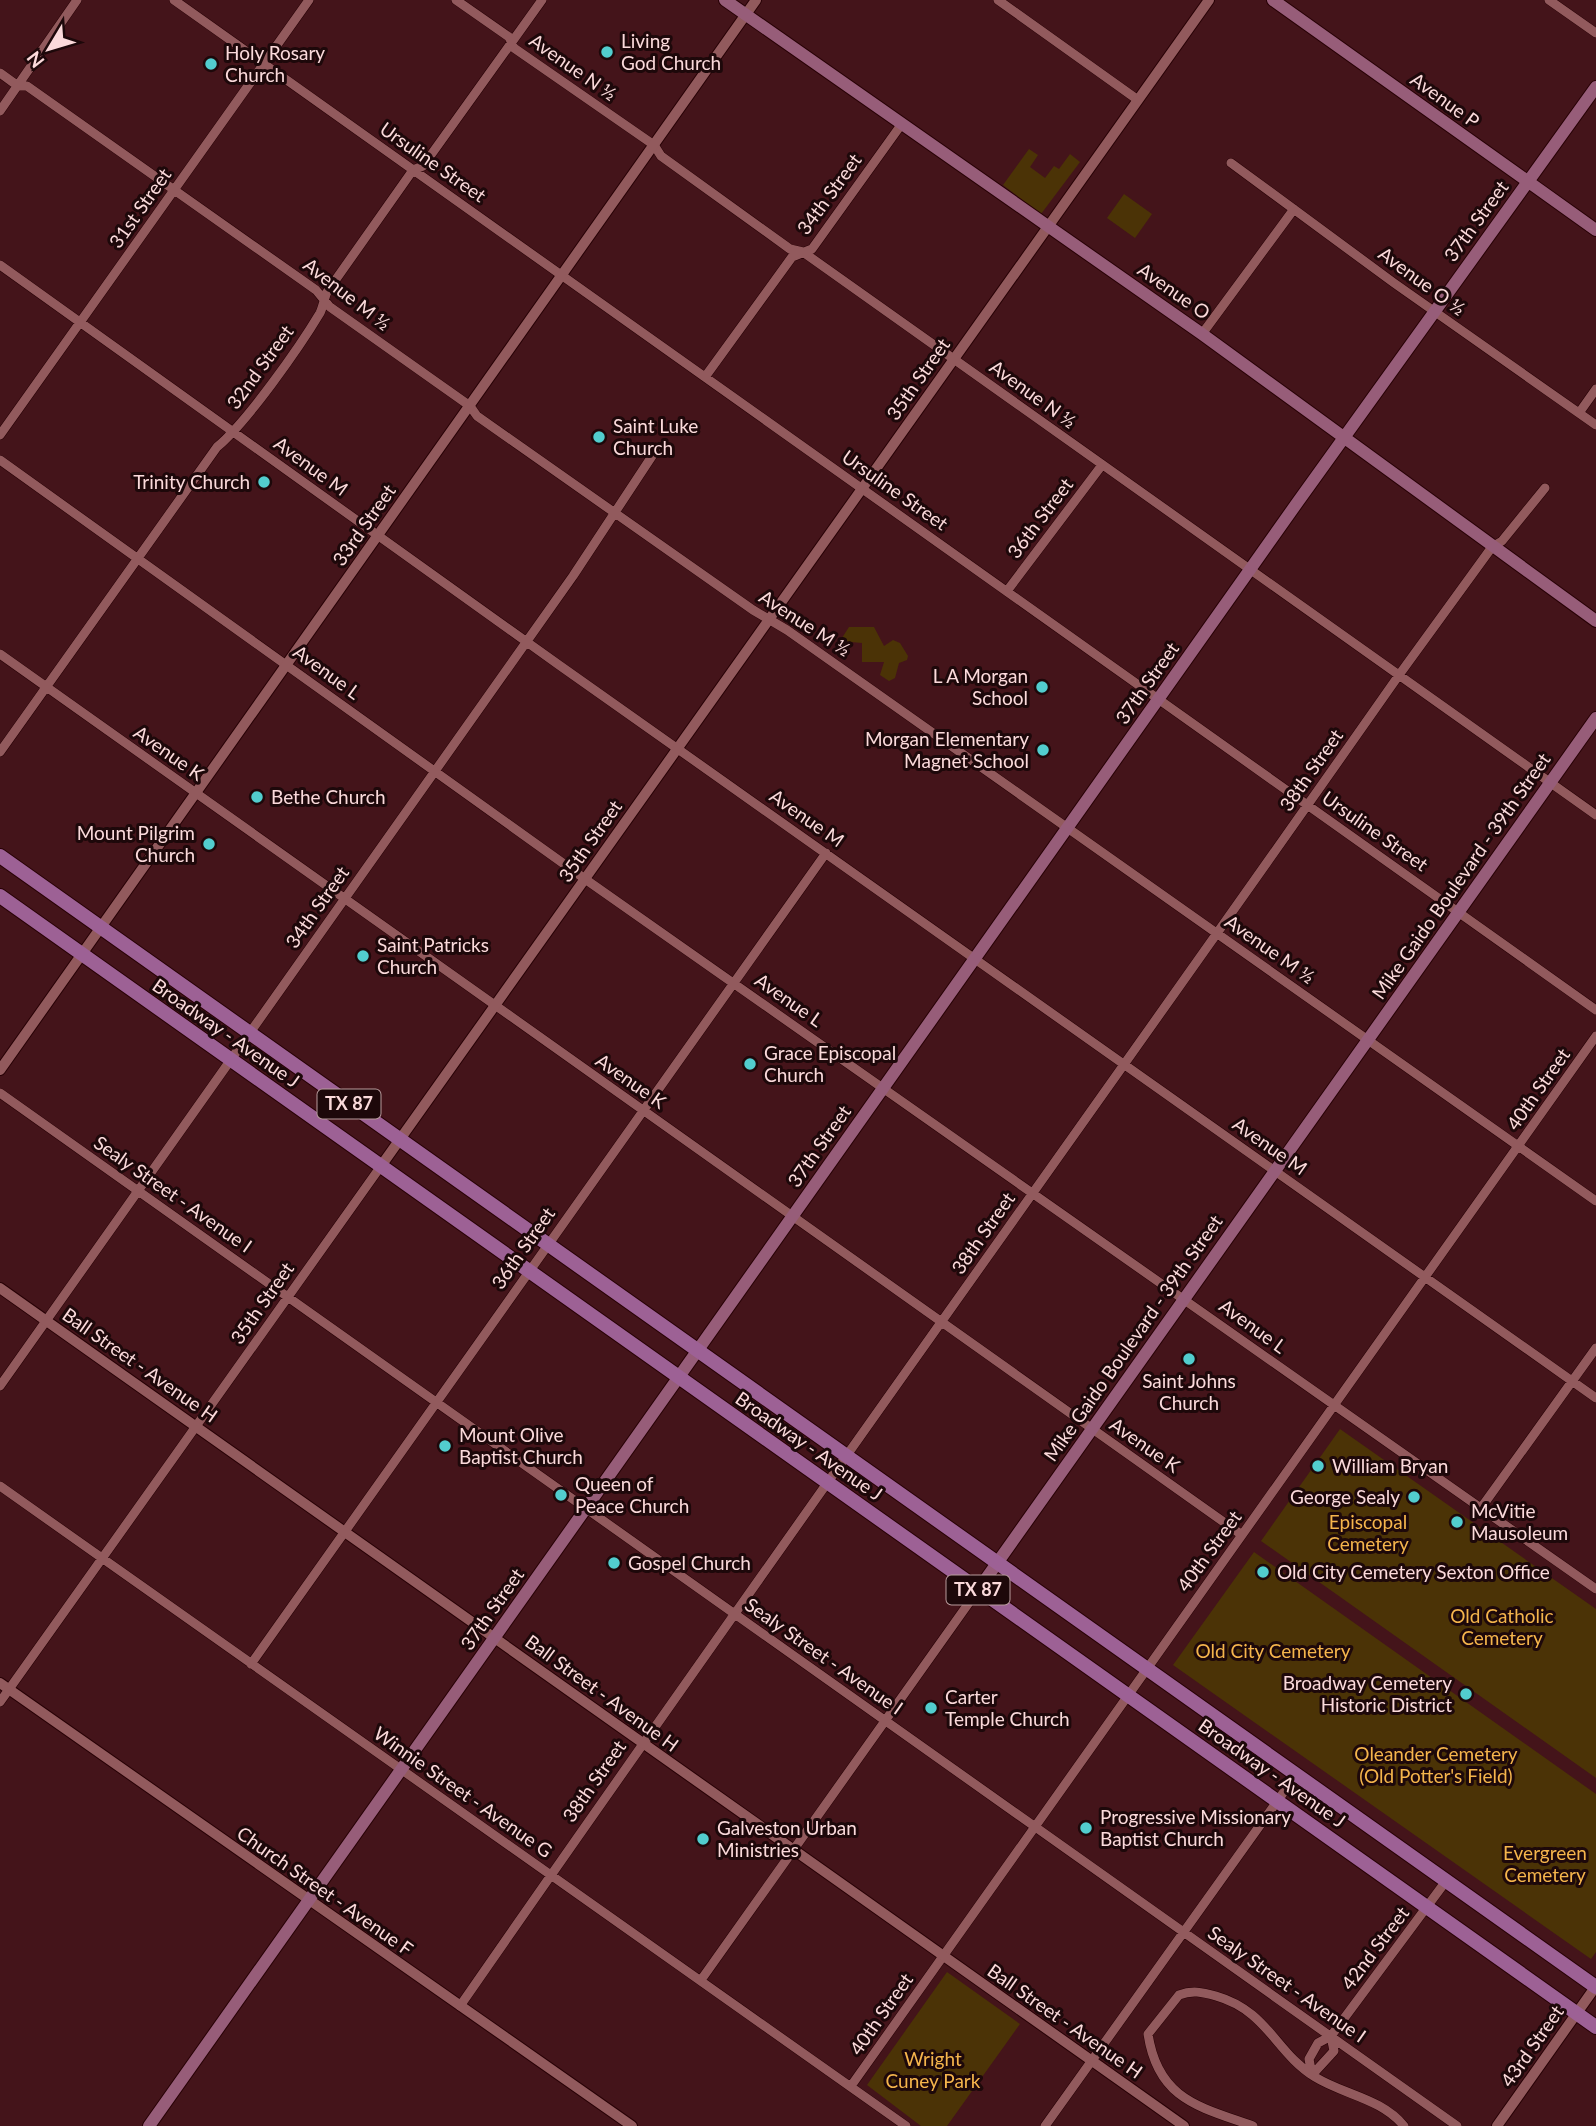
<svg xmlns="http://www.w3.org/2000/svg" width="1596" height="2126" font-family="Lato,sans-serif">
  <rect width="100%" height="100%" fill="#44141a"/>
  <path fill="#4b3306" d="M1029,149L1038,155L1030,167L1045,178L1054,166L1059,169L1070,154L1080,162L1041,214L1003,185Z
    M1124,194L1152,214L1135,238L1107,218Z
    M849,627H874L884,646L893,640L900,643L908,656L907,660L899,663L895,678L889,681L880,675L884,662H862V643L840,641Z
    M1340,1429L1596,1609V1778L1261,1541Z
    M1254,1552L1596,1794V1952L1591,1959L1173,1665Z
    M947,1972L1020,2024L947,2126H921L867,2085Z"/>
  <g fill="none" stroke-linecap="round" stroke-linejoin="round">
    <defs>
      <path id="minor" d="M174,0L1596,1010
        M456,0L509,37L514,48L654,145L661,156L790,249L803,252L1596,815
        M998,0L1138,100
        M1549,0L1596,33
        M0,73L18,86H27L316,290L330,307L470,406L477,416L753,610L787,630L1596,1201
        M0,111L77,0
        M1231,163L1394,283L1596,425
        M0,265L559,665L1596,1398
        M1202,334L1294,209
        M705,377L792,257L812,249L901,125
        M1579,413L1596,389
        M0,435L309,0
        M0,460L585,879L1596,1589
        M1007,591L1102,465
        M0,654L1242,1535
        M0,752L217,447C247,422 299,348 320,313C323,307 324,299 327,292L413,170L423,166L542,0
        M0,1093L1457,2126
        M0,1386L573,576L658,447
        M0,1486L906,2126
        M1481,1508L1596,1348
        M251,1664L826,853
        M0,1702L381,1166
        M701,1980L978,1590
        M460,2006C769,1560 1087,1120 1399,675L1492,547L1502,541L1545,488
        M1312,2075L1309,2059L1318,2043L1331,2036L1446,1881
        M1312,2075L1334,2051L1331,2036
        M851,2086L1596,1036
        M1045,2126L1296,1775
        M1253,2126C1200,2107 1158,2100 1148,2034L1179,1995C1192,1990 1202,1992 1216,1996C1268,2011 1275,2052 1315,2077C1344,2095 1381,2098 1404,2126"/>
      <path id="tertiary" d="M0,1070L756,0
        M381,1166L1209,0
        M0,1288L1184,2126
        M0,1683L632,2126
        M1497,2126L1596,1986"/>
      <path id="secondary" d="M725,0L1202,334L1596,621
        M1273,0L1596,230
        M978,1590L1596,718
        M149,2126L1297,503L1596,87"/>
      <path id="primary" d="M0,856L1596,1987
        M0,896L1596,2027"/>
    </defs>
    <use href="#minor" stroke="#270005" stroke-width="10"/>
    <use href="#tertiary" stroke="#270005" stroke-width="12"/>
    <use href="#secondary" stroke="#270005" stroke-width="14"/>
    <use href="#primary" stroke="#270005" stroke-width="16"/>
    <use href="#minor" stroke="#925a5d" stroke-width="9"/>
    <use href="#tertiary" stroke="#925a5d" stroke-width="10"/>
    <use href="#secondary" stroke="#975d79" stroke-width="12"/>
    <use href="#primary" stroke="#9d6195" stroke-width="14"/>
  </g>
  <g fill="#52cdce" stroke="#1d080a" stroke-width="2.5">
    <circle cx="607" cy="52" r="7"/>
    <circle cx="211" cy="64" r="7"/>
    <circle cx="599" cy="437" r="7"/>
    <circle cx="264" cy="482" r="7"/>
    <circle cx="1042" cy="687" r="7"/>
    <circle cx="1043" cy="750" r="7"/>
    <circle cx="257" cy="797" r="7"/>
    <circle cx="209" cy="844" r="7"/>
    <circle cx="363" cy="956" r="7"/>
    <circle cx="750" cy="1064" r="7"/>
    <circle cx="1189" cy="1359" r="7"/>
    <circle cx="445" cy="1446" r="7"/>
    <circle cx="1318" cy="1466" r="7"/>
    <circle cx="561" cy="1495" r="7"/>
    <circle cx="1414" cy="1497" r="7"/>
    <circle cx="1457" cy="1522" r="7"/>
    <circle cx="614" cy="1563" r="7"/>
    <circle cx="1263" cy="1572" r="7"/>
    <circle cx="1466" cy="1694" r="7"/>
    <circle cx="931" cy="1708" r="7"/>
    <circle cx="1086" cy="1828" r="7"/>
    <circle cx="703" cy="1839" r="7"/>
  </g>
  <g text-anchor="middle" stroke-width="6" stroke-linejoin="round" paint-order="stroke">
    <g fill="#1d080a" stroke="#b89b9c" stroke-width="2">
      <rect x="317.5" y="1089.5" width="63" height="29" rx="5"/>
      <rect x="946.5" y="1575.5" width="63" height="29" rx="5"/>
    </g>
    <g font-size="18" font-weight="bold" fill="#fbdadb">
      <text x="349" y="1110">TX 87</text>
      <text x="978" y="1596">TX 87</text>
    </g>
    <g font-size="19" fill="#fbdadb" stroke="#1d080a" text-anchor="start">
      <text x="621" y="48">Living<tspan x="621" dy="22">God Church</tspan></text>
      <text x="225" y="60">Holy Rosary<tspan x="225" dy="22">Church</tspan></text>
      <text x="613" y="433">Saint Luke<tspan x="613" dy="22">Church</tspan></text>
      <text x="250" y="489" text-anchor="end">Trinity Church</text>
      <text x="1028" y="683" text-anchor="end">L A Morgan<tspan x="1028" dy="22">School</tspan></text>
      <text x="1029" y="746" text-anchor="end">Morgan Elementary<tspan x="1029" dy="22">Magnet School</tspan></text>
      <text x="271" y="804">Bethe Church</text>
      <text x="195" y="840" text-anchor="end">Mount Pilgrim<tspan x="195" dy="22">Church</tspan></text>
      <text x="377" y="952">Saint Patricks<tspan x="377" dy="22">Church</tspan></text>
      <text x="764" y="1060">Grace Episcopal<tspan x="764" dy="22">Church</tspan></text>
      <text x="1189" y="1388" text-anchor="middle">Saint Johns<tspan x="1189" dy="22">Church</tspan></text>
      <text x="459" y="1442">Mount Olive<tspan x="459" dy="22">Baptist Church</tspan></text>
      <text x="1332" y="1473">William Bryan</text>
      <text x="575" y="1491">Queen of<tspan x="575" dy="22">Peace Church</tspan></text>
      <text x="1400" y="1504" text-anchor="end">George Sealy</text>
      <text x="1471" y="1518">McVitie<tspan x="1471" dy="22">Mausoleum</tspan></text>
      <text x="628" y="1570">Gospel Church</text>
      <text x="1277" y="1579">Old City Cemetery Sexton Office</text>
      <text x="1452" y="1690" text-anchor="end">Broadway Cemetery<tspan x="1452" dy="22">Historic District</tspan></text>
      <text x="945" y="1704">Carter<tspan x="945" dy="22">Temple Church</tspan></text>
      <text x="1100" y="1824">Progressive Missionary<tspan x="1100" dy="22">Baptist Church</tspan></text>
      <text x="717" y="1835">Galveston Urban<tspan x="717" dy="22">Ministries</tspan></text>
    </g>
    <g font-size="19" fill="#fbdadb" stroke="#1d080a">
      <text transform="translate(573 67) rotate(35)" y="7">Avenue N ½</text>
      <text transform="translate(1445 100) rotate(36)" y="7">Avenue P</text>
      <text transform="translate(433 162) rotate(35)" y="7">Ursuline Street</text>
      <text transform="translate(829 194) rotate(-54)" y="7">34th Street</text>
      <text transform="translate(140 208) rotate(-55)" y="7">31st Street</text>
      <text transform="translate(1476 221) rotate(-54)" y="7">37th Street</text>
      <text transform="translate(1422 281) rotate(36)" y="7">Avenue O ½</text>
      <text transform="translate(1174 291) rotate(35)" y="7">Avenue O</text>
      <text transform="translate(347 294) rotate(38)" y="7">Avenue M ½</text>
      <text transform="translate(260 367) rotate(-54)" y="7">32nd Street</text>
      <text transform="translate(918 379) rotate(-55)" y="7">35th Street</text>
      <text transform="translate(1033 394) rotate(36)" y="7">Avenue N ½</text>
      <text transform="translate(311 466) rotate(36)" y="7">Avenue M</text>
      <text transform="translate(895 490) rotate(35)" y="7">Ursuline Street</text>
      <text transform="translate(1040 518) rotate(-53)" y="7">36th Street</text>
      <text transform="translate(364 525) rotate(-55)" y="7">33rd Street</text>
      <text transform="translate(805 623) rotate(33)" y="7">Avenue M ½</text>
      <text transform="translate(327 672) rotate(36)" y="7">Avenue L</text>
      <text transform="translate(1147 683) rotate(-55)" y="7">37th Street</text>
      <text transform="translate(169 753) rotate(35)" y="7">Avenue K</text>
      <text transform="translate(1311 770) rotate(-55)" y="7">38th Street</text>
      <text transform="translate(807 818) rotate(35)" y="7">Avenue M</text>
      <text transform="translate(1375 831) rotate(35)" y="7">Ursuline Street</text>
      <text transform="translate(590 841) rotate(-55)" y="7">35th Street</text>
      <text transform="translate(1461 876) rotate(-55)" y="7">Mike Gaido Boulevard - 39th Street</text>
      <text transform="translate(317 907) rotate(-55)" y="7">34th Street</text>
      <text transform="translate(1270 949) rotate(35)" y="7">Avenue M ½</text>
      <text transform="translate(789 1000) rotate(35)" y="7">Avenue L</text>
      <text transform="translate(226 1033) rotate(35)" y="7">Broadway - Avenue J</text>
      <text transform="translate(631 1081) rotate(35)" y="7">Avenue K</text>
      <text transform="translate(1538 1089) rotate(-55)" y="7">40th Street</text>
      <text transform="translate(819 1146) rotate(-55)" y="7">37th Street</text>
      <text transform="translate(1270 1146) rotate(35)" y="7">Avenue M</text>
      <text transform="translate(173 1194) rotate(35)" y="7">Sealy Street - Avenue I</text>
      <text transform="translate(983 1233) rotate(-55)" y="7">38th Street</text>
      <text transform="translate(523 1248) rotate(-55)" y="7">36th Street</text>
      <text transform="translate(262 1303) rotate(-55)" y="7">35th Street</text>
      <text transform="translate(1253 1326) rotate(36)" y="7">Avenue L</text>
      <text transform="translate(1133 1338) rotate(-55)" y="7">Mike Gaido Boulevard - 39th Street</text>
      <text transform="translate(140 1365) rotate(35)" y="7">Ball Street - Avenue H</text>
      <text transform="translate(1145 1445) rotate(35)" y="7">Avenue K</text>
      <text transform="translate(809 1446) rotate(35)" y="7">Broadway - Avenue J</text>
      <text transform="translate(1209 1551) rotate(-54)" y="7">40th Street</text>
      <text transform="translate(492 1609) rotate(-55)" y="7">37th Street</text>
      <text transform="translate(824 1656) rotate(35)" y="7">Sealy Street - Avenue I</text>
      <text transform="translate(602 1693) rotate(36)" y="7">Ball Street - Avenue H</text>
      <text transform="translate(1272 1773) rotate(35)" y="7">Broadway - Avenue J</text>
      <text transform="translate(594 1781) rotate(-55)" y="7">38th Street</text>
      <text transform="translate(463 1792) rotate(35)" y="7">Winnie Street - Avenue G</text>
      <text transform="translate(325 1891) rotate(35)" y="7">Church Street - Avenue F</text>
      <text transform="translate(1375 1948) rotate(-53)" y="7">42nd Street</text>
      <text transform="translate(1287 1984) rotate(35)" y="7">Sealy Street - Avenue I</text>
      <text transform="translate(881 2014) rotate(-55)" y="7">40th Street</text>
      <text transform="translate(1065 2021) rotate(35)" y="7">Ball Street - Avenue H</text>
      <text transform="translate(1532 2046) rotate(-55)" y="7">43rd Street</text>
    </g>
    <g font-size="19" fill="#f5b54c" stroke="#1d080a">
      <text x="1368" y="1529">Episcopal<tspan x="1368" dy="22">Cemetery</tspan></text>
      <text x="1502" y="1623">Old Catholic<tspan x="1502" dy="22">Cemetery</tspan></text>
      <text x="1273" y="1658">Old City Cemetery</text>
      <text x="1436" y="1761">Oleander Cemetery<tspan x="1436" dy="22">(Old Potter's Field)</tspan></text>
      <text x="1545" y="1860">Evergreen<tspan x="1545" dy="22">Cemetery</tspan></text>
      <text x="933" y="2066">Wright<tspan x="933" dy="22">Cuney Park</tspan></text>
    </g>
  </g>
  <g transform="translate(49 49) rotate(232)" stroke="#1d080a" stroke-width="5" paint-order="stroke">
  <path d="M0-5L12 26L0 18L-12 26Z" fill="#fbdadb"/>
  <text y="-10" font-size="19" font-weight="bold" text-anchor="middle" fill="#fbdadb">N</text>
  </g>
</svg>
